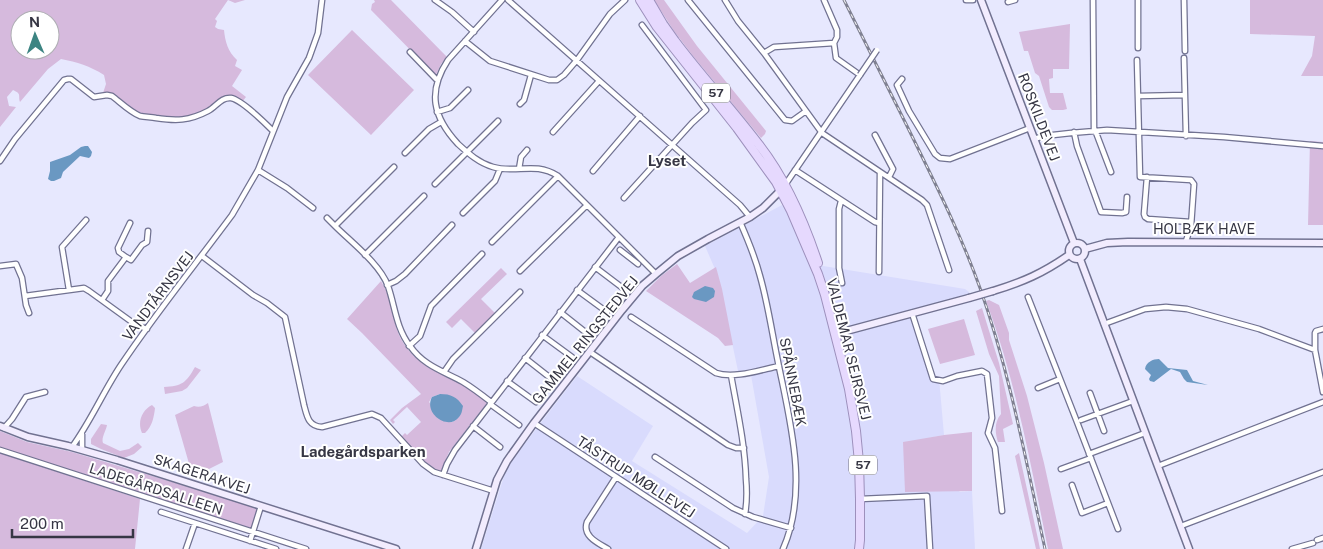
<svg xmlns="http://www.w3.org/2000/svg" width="1323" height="549" font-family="'Public Sans',sans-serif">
  <rect width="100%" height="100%" fill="#e7e8fe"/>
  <path fill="#d9dbfd" d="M782,205L789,214L811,264L965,289L969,292L972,301L917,315L916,319L934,375L939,378L944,435L903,443L960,492L972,491L975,549H481L506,470L513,459L577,376L653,426L632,461L747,533L763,516L769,477L751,375L738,371L718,276L705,246Z"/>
  <path fill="#d6badd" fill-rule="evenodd" d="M0,0H245L235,3L228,0L215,19L217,21L215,27L218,29L224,30C225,41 228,52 237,60L235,66L242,70L232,86L246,97L242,102C224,89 223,100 209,108C201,113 184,118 175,118C165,118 146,116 137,111C129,107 118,96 111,93C110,93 104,93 103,93L106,84L104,75C90,66 77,62 61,59L48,69L20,102C18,95 22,94 13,90L7,97L9,106L16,107L0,127ZM20,20H50V50H20Z
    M374,0H391L447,57L441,64L436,75L434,74L371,10L372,4L375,2Z
    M654,0H664L697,46L766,131L765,134L761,138L693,56L674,31Z
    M1250,0H1323V76H1301L1312,56L1315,36L1250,34Z
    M1070,24L1069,69H1053V78L1049,79L1050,93H1063L1067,109L1063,110H1052L1049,107L1039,76L1035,73L1028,51H1024L1019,32Z
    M352,30L414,90L371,135L308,75Z
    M1310,141L1323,142V225H1308Z
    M677,264L690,283L716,267L722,289L733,345L725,346L718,338L646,291L661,276Z
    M501,268L507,274L481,299L496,314L476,334L461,319L452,328L446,322Z
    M381,281C384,286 387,292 389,298C394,312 394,326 401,339C415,364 435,371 459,383C470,388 478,395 487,403L449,452L441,471C428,472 410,446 401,437L405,433L407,435L421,422L407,407L393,420L395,422L393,424L390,420L402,408L421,394L362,333L347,319ZM440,394L456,420L452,422L444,421L429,402L432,397Z
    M989,300L999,305L1009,333V340L1027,396L1044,463L1063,549H1048C1031,466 1016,381 986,301Z
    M982,308L999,363L1013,424L1003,429L1005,442H998C995,433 994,422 1001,414L999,376L989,354L976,311Z
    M964,319L975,355L940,364L928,329Z
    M195,367L201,370L187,388L182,391L165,394L164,387C182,386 186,383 195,367Z
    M208,403L223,462L195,476L190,467L175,415L194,406C199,408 204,406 208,403Z
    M152,405L155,408C154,417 152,427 145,433H142C137,422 142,410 152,405Z
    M101,424L107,425C106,431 101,438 103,443L120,451L129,449L138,443L142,447L134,454L124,458L101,449L91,444V439Z
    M0,431L27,442L72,452L256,507L257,509L251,529L0,448Z
    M972,432V491L905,492L903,442L944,435Z
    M0,453L140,499L135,549H0Z
    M1019,453L1038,539L1040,549H1036L1015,456Z"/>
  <path fill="#6a98c2" d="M85,146H88L92,152L91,156L89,158L80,156L63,172L61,178L54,181H51L48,179L50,171V162L70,155L81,147Z
    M705,286L713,288L715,291L714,297L706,302L694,299L692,297L694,292Z
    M1159,359L1168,368L1187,370L1193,381L1208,385L1187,382L1184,379L1180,372L1171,369L1154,382L1150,381L1149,379L1151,375L1145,369C1146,362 1153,359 1159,359Z
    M440,394C451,394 457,397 463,406C462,410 462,414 459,417C449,431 423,414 432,397Z"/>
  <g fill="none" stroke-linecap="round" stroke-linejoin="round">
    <defs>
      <path id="street" d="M435,0L452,12L474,32
        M502,0L448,60C427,92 433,117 458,144C469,154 479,163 493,167C517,174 534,161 558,176L656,274
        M508,0L740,205L750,217
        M688,0L785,120L792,121L806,111
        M725,0L738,21L764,53L822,133L922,200L927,205L949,270
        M824,0L837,30V37L834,43
        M966,0H973
        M1093,0L1094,130
        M1138,0V48
        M1184,0L1185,51
        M1008,2L1015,0
        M465,41L490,61L549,80H557L564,75L577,60L610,14L625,0
        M410,52L436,79L438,80
        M764,53L774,47L834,43L836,58L860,75L785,185
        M1184,58L1186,136
        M1137,60L1140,177L1191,180L1194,184L1191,226L1186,241
        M902,79L897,85L909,111L935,154L940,158L950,159L1030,128
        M1138,96L1185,95
        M520,104L524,100L531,75
        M437,112L450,108L468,90
        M1095,130L1111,172
        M553,132L599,81
        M1074,132L1077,146L1101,212L1122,213L1126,212L1127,197
        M875,135L893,169L889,177
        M1034,139L1044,136L1071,133L1107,130L1224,137L1323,146
        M405,153L429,129L441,122
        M0,161L15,139L64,80L68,79H71L94,97L107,95L112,96C120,102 130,112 140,116C145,117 151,117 156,118C176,121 189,121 208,111C216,107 221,97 231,98C242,100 265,123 273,131
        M394,167L335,226C351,242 380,264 388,286C395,306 396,328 410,346C424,366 443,371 463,382C473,388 482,395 491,402
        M519,169L521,157L527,150
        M258,170L287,188L313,208
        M795,170L875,222L879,223
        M593,171L640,116
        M1147,177L1144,214L1145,217L1148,219L1191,222
        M435,184L498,121
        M624,198L692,123L706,110L642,25
        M841,201L839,209V268L842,283
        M463,213L495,181L500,169
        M327,218L335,226
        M740,222C748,240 755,257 760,276C768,304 772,333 778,362C790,421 809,490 783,549
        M492,242L558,176
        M620,250L638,264
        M365,255L424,196
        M202,256L253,295L267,303L285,317L304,405C307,416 308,426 322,427L372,414L381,418L423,464L434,472L494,491
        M126,257L119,252L118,248L130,223
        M0,266L16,264L22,278L26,305L29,313
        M595,267L624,289
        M520,271L587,205
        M879,272L880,172
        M387,285L396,281L405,274L452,225
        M69,290L62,247L86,220
        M577,290L607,312
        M25,296L84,288L89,291L136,325L147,329
        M1028,297L1077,422L1118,529
        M102,300L108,291V281L126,257L131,260L142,245L147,242L148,231
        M560,312L589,335
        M912,313L933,379L943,381L957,376L982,371L987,374L992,418L988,433L995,448L1002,511
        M631,317L716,373C734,379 760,370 779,366
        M1104,324L1145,309L1166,307L1187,309L1259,329L1315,350
        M1323,329L1316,331L1315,333V350L1323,392
        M542,335L572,357
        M409,346L420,336L431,306L482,254
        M590,352L728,445L736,448H744
        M525,358L553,380
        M444,372L453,359L520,292
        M731,375C737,409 745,444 746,479C747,490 747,502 745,514
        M507,381L536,402
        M1038,388L1060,379
        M1090,393L1104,431
        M490,404L519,425
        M1081,420L1133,401
        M534,423L726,549
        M473,426L500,447
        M4,428L12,419L26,397L45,392
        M72,447C91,421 103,392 121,365C155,314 195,265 232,215L258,170L287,97L309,58L318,33L322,0
        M82,449V434
        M0,450L306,549
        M1089,454L1145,433
        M655,457L733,508L753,517L791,528
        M1158,466L1323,402
        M1061,469L1091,458
        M443,475L447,464L455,450L619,237
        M1072,485L1082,513L1108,503
        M860,499L927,496L930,549
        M161,512L276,549
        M1181,526L1323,472
        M1317,540L1323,538
        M250,541L261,506
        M186,549L195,523
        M608,549C598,543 582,536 587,522L616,477
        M1292,549L1313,543"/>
      <path id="secondary" d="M981,0L1074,243
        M1069 251a8 8 0 1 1 16 0a8 8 0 1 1-16 0Z
        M1085,249L1107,243L1128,242L1323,243
        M1080,259L1189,549
        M993,291C1023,282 1043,273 1069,255
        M835,334L969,298
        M0,426L28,437L68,446L117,460L396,549
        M476,549L497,480L507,461L534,423L622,310L642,286L656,274L678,256L708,239L750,217L763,208L782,189"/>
      <path id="primary" d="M640,0L657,27L737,128L776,182L791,211L818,274L825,295L849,389L856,431L859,462L860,499V540L859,549
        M649,0L663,24L675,41C702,77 733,110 760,146C787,181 804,221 818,263"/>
    </defs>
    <use href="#street" stroke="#717291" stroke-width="7"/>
    <use href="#secondary" stroke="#717291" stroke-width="9"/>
    <use href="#primary" stroke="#9d90bc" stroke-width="10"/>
    <use href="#street" stroke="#fff" stroke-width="4.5"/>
    <use href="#secondary" stroke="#f2ecfe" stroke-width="6"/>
    <use href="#primary" stroke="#e6d9fe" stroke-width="8"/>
    <defs>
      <path id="rail" d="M844,0C865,42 886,84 907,126C933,179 960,232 980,288C1010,373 1026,461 1045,549"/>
    </defs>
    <use href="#rail" stroke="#7f8091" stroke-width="3"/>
    <use href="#rail" stroke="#fff" stroke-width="1" stroke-dasharray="4" stroke-linecap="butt"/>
    <defs>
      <path id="street-bridge" d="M860,75L877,50"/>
      <path id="secondary-bridge" d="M969,298L993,291"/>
    </defs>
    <use href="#street-bridge" stroke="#717291" stroke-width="7" stroke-linecap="butt"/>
    <use href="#secondary-bridge" stroke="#717291" stroke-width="9" stroke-linecap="butt"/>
    <use href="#street-bridge" stroke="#fff" stroke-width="4.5"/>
    <use href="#secondary-bridge" stroke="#f2ecfe" stroke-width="6"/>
  </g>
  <g text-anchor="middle" stroke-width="4" stroke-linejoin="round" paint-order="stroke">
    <g fill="#fff" stroke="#72727c" stroke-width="1">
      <rect x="702" y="83.5" width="28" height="19" rx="4"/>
      <rect x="849" y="455.5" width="28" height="19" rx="4"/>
    </g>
    <g font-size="12" font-weight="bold" fill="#363644">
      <text x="716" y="97">57</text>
      <text x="863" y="469">57</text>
    </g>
    <g font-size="14" fill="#363644" stroke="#fff">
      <text transform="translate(1039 117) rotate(69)" y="5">ROSKILDEVEJ</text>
      <text x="1204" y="234">HOLBÆK HAVE</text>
      <text transform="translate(158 296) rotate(-53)" y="5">VANDTÅRNSVEJ</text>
      <text transform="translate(585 340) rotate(-51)" y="5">GAMMEL RINGSTEDVEJ</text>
      <text transform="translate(849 349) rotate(76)" y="5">VALDEMAR SEJRSVEJ</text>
      <text transform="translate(793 382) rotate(79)" y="5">SPÅNNEBÆK</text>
      <text transform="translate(202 474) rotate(18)" y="5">SKAGERAKVEJ</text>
      <text transform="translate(636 477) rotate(33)" y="5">TÅSTRUP MØLLEVEJ</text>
      <text transform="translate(156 489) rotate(18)" y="5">LADEGÅRDSALLEEN</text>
    </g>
    <g font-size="15" font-weight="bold" fill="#363644" stroke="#fff">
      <text x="667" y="166">Lyset</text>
      <text x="363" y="457">Ladegårdsparken</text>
    </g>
  </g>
  <g transform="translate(35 35) rotate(358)"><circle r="24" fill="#ffffff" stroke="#afafb4"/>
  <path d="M0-4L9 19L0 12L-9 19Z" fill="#3c8482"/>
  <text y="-8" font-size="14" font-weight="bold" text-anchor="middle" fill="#363644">N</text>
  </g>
  <path d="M12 529v8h121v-8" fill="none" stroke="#363644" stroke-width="2.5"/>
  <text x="20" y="529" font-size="15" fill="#363644" stroke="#ffffff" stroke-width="4" paint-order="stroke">200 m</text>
</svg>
